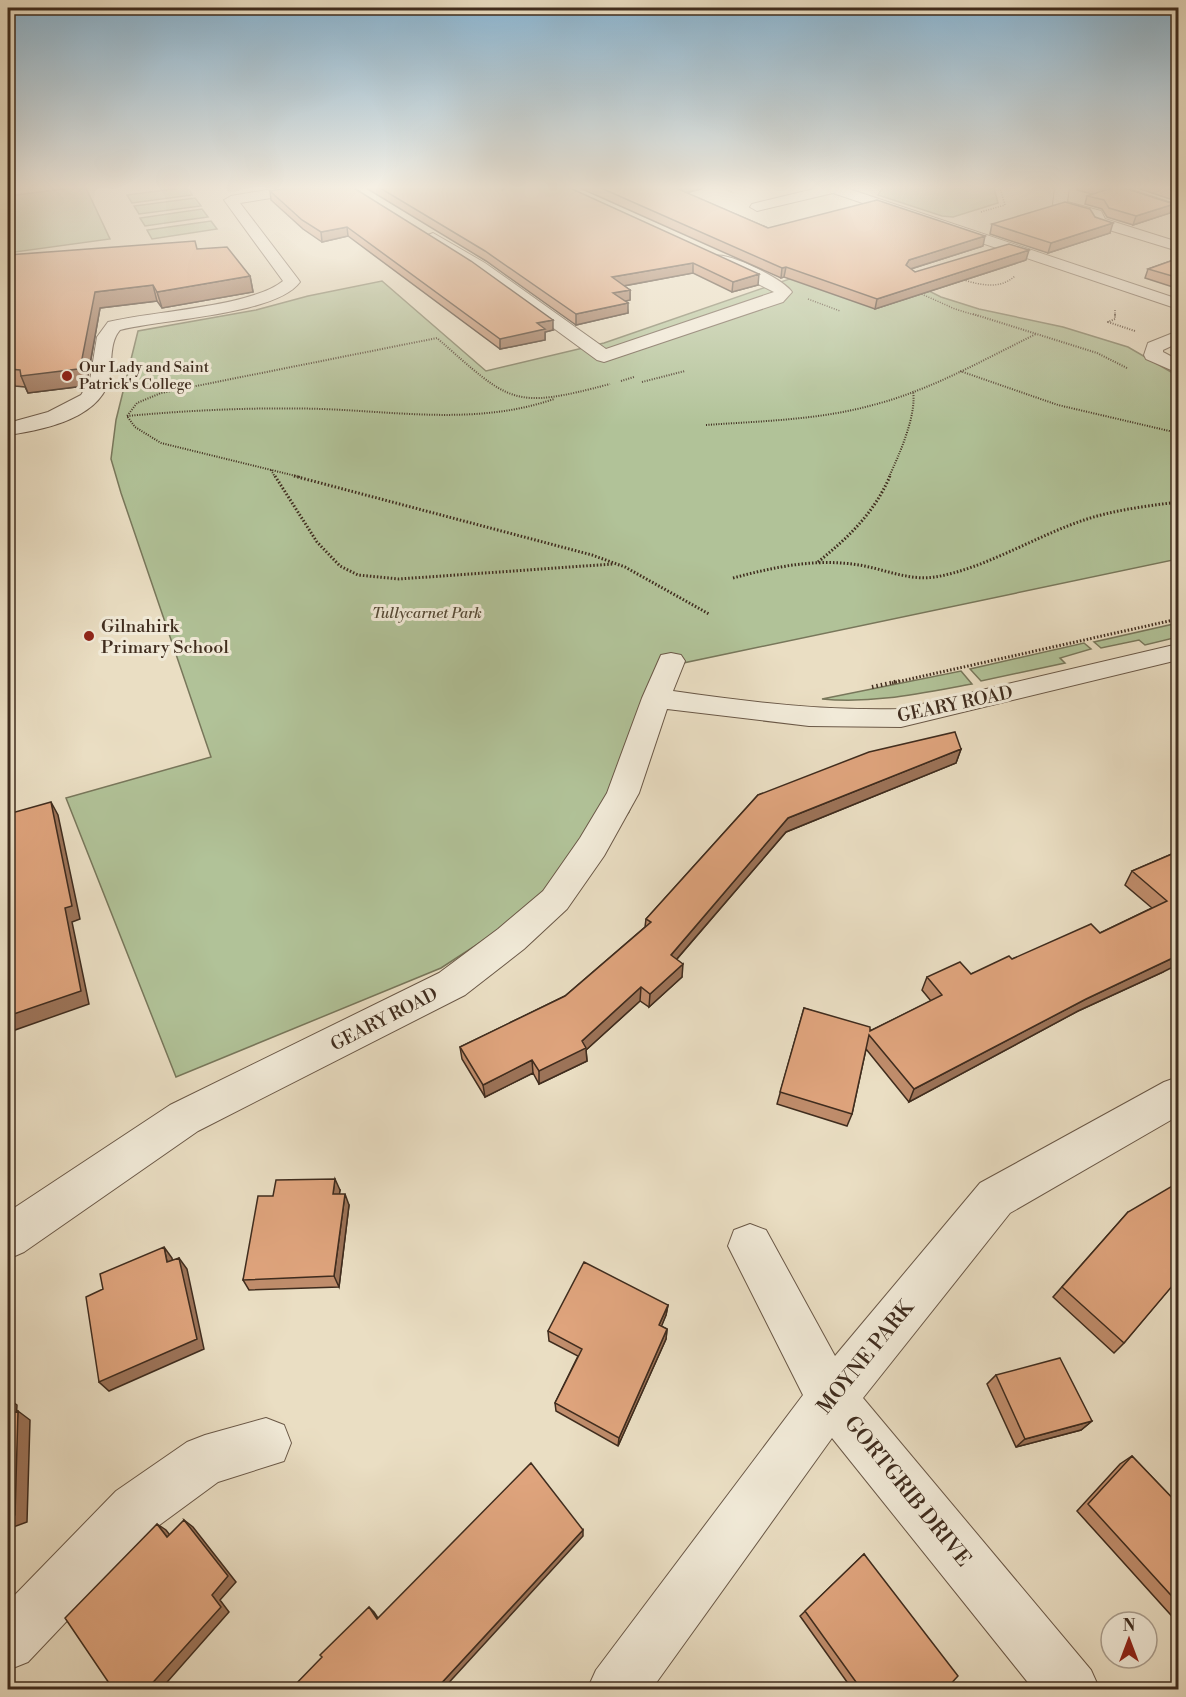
<svg xmlns="http://www.w3.org/2000/svg" width="1186" height="1697" font-family="'Libre Bodoni',serif">
  <rect width="100%" height="100%" fill="#eadec3"/>
  <filter id="stains"><feTurbulence type="fractalNoise" baseFrequency=".00333" numOctaves="4"/><feColorMatrix values="0 0 0 0 .2 0 0 0 0 .09 0 0 0 0 .02 0 0 0 .5 -.17"/></filter>
  <radialGradient id="worn" r=".72"><stop offset=".6" stop-color="#630" stop-opacity="0"/><stop offset="1" stop-color="#630" stop-opacity=".3"/></radialGradient>
  <path fill="#b1c298" stroke="#78775b" stroke-width="1.5" d="M71,188H86L110,239L8,253V196Z
    M180,188H188L192,195L132,203L127,195Z
    M886,188H994L998,203L953,217L942,216L878,195L881,190Z
    M195,198L201,206L139,214L134,206Z
    M202,209L208,217L145,226L140,218Z
    M211,221L217,229L152,239L147,230Z
    M853,257L883,268L941,297L979,309L1063,327L1128,347L1178,376V559L674,665L629,812L578,879L441,968L176,1077L66,798L211,757L121,493L111,459L116,420L138,331L256,310L308,296L382,281L486,371L604,343Z
    M1178,623V637L1145,645L1139,640L1101,648L1094,642Z
    M1084,643L1091,649L1060,658L1065,663L981,681L970,669Z
    M961,671L972,684C922,693 873,704 822,699Z"/>
  <g fill="none" stroke-linecap="round" stroke-linejoin="round">
    <defs>
      <path id="minor" d="M279,188H315L308,192L240,203L298,279L300,282C276,315 162,319 120,330C110,341 112,360 110,375C104,418 43,430 8,435V423L48,412L81,395L90,380L97,337L108,322C152,311 251,307 283,281L224,200L231,196Z
        M818,188H846L1178,299V309L833,193L757,211L750,207L752,204Z
        M1055,188H1069L1067,202L1101,211L1105,219L1178,242V251L1093,225L1089,217L1055,207L1053,204Z
        M1129,189L1178,205V213L1124,196L1122,193Z
        M433,233L485,263L606,349L774,292L714,262L712,259L714,256C729,252 783,279 792,292L783,302L604,362L597,360L473,269L428,241L425,238L428,235Z
        M1178,331V343L1163,350V352L1178,360V373L1146,359L1144,355L1148,343Z
        M1178,644V660L901,727L809,726L667,709L639,793L604,856L567,909L524,949L465,995L198,1131L24,1252L8,1259V1212L170,1105L439,973L498,929L543,891L580,838L607,793L642,698L661,655L671,653L681,655L685,661L673,691C749,702 824,711 901,709Z
        M1178,1077V1116L1010,1213L863,1398L1091,1670L1100,1690H1034L832,1438L651,1690H587L596,1670L803,1395L728,1246L734,1230L750,1224L766,1230L835,1356L980,1183L1164,1082Z
        M266,1418L284,1425L291,1443L284,1461L218,1482L154,1529L28,1662L8,1670V1602L116,1491L187,1442L205,1435Z"/>
    </defs>
    <use href="#minor" stroke="#6a5847" stroke-width="2"/>
    <path stroke="#3f2c1e" stroke-width="1.5" stroke-dasharray="1 1.5" stroke-linecap="butt" d="M724,188L733,193
      M981,212L1005,205L1000,188
      M961,279C979,285 1000,290 1015,276
      M917,292L955,309L978,316
      M808,299L840,311
      M1115,310V316"/>
    <path stroke="#3f2c1e" stroke-width="2" stroke-dasharray="1 1.5" stroke-linecap="butt" d="M973,314L1097,353L1127,368
      M1115,314V319L1108,322L1135,331
      M960,371L1058,405L1178,433
      M621,381L634,377
      M642,382L685,371
      M127,416C192,410 258,407 323,409C401,412 479,425 554,399
      M706,425C762,421 819,420 873,405C931,390 983,360 1036,334
      M271,470L275,477
      M300,477L161,443L135,427L127,416L137,403L161,393L437,338C511,403 512,410 610,384
      M889,477C899,455 917,415 913,391"/>
    <path stroke="#3f2c1e" stroke-width="3" stroke-dasharray="1.5 2" stroke-linecap="butt" d="M275,476L317,542L340,566L358,575L399,579L613,564
      M294,476L592,555L625,567L709,614
      M818,562C849,537 874,513 890,476
      M733,578C774,567 816,558 859,565C884,569 909,581 935,577C984,569 1036,536 1084,520C1114,510 1147,506 1178,502
      M892,683L1178,619"/>
    <path stroke="#3f2c1e" stroke-width="4" stroke-dasharray="1.5 3" stroke-linecap="butt" d="M872,687L899,681"/>
    <use href="#minor" fill="#f1ead8" fill-rule="evenodd"/>
  </g>
  <path fill="#c08d6c" stroke="#3f2c1e" stroke-width="1.5" d="M286,188L553,330L545,332V340L500,349L348,236L322,242L303,229L271,200L270,191Z
    M366,188H570L758,285L732,292L693,273L624,286L630,290V300L626,301L628,313L576,325L486,261Z
    M580,188H704L686,193L768,228L983,246L911,269L915,272L1026,260L875,309L784,277L781,278Z
    M1078,188H1124L1174,204L1170,213L1133,225L1107,217L1102,209L1085,204L1087,196L1092,194L1077,190Z
    M1137,188H1179V202Z
    M1095,217L1110,233L1048,253L990,234L992,224Z
    M197,249L250,276L253,292L162,308L157,301L100,308L87,381L84,386L28,393L25,387L15,386L11,374H8V255Z
    M1179,258V289L1145,278L1148,269Z
    M961,749L956,763L786,832L677,959L682,977L649,1007L640,1001L586,1050L587,1061L539,1084L533,1073L485,1097L462,1059L460,1047L565,996L645,927L646,919L758,795Z
    M1179,851L1163,972L1078,1011L909,1102L866,1049L852,1114L847,1126L777,1104L804,1008L870,1031L931,1001L922,990L927,977L971,974L1012,959L1100,933L1152,908L1125,885L1132,871Z
    M340,1190L339,1194L349,1205L339,1287L249,1290L243,1280L273,1196Z
    M1128,1212L1175,1282L1124,1343L1114,1353L1053,1297Z
    M668,1305L666,1315L661,1326L667,1329L666,1339L618,1446L556,1411L555,1403L578,1356L549,1341L548,1331Z
    M996,1375L1092,1421L1081,1430L1016,1447L987,1384Z
    M1132,1456L1179,1505V1624L1077,1511L1120,1464Z
    M864,1554L946,1689H852L800,1616Z"/>
  <path fill="#9c7358" stroke="#3f2c1e" stroke-width="1.5" d="M672,188H704L672,196Z
    M1174,204L1170,213L1133,225L1136,216Z
    M1113,223L1110,233L1048,253L1051,243Z
    M347,227L348,236L322,242L321,232Z
    M985,236L983,246L907,270L906,265L909,260Z
    M1029,250L1026,260L875,309L877,299Z
    M693,263V273L612,288V277Z
    M786,267L784,277L781,278L782,268Z
    M759,274L758,285L732,292L733,282Z
    M250,276L253,292L162,308L157,292Z
    M153,285L157,301L100,308L87,381L84,386L28,393L21,376L95,292Z
    M630,290V300L613,304V293Z
    M628,303V313L576,325V314Z
    M553,320V330L545,332V340L500,349V339L537,323Z
    M11,356L9,369L11,374H8V357Z
    M961,749L956,763L786,832L669,968L671,955L788,818Z
    M51,802L58,815L80,919L72,922L89,1004L15,1030L8,1020V1016L65,908Z
    M1179,955V964L1163,972L1078,1011L909,1102L914,1089L1086,999Z
    M683,964L682,977L649,1007L650,994Z
    M641,987L640,1001L586,1050L587,1061L539,1084V1071L582,1041Z
    M532,1060L533,1073L485,1097L483,1085Z
    M335,1179L340,1190L338,1205L333,1194Z
    M345,1194L349,1205L339,1287L334,1276Z
    M164,1247L172,1258L175,1273L167,1262Z
    M179,1258L187,1269L204,1349L109,1391L99,1382Z
    M668,1305L666,1315L658,1335L659,1325Z
    M667,1329L666,1339L618,1446L619,1438Z
    M8,1398L17,1405L16,1424L8,1418Z
    M18,1411L30,1420L27,1522L8,1529V1517Z
    M1092,1421L1081,1430L1016,1447L1025,1439Z
    M184,1520L193,1527L236,1582L220,1600L229,1612L161,1689H147L212,1595Z
    M157,1524L166,1530L177,1544L167,1537Z
    M583,1530V1536L443,1689H436Z
    M369,1607L374,1612L382,1624L377,1619Z"/>
  <path fill="#dfa47d" stroke="#3f2c1e" stroke-width="1.5" d="M287,188H354L471,261L553,320L537,323L545,329L500,339L347,227L321,232L302,220L270,191Z
    M380,188H503L502,191L505,188H570L759,274L733,282L693,263L612,277L630,290L613,293L628,303L576,314L485,251Z
    M601,188H676L768,228L877,200L985,236L909,260L906,265L915,272L1009,244L1029,250L877,299L786,267L782,268Z
    M1104,188H1124L1174,204L1136,216L1109,208L1104,200L1087,196L1108,189Z
    M1166,188H1179V193Z
    M1065,202L1090,209L1095,217L1113,223L1051,243L992,224Z
    M195,241L197,249L227,247L250,276L157,292L153,285L95,292L81,364L78,369L21,376L20,370L9,369L11,356L8,357V255Z
    M1179,258V278L1148,269Z
    M955,732L961,749L788,818L671,955L683,964L650,994L641,987L582,1041L586,1048L539,1071L532,1060L483,1085L460,1047L565,996L651,922L646,919L758,795L869,752Z
    M51,802L72,906L65,908L81,991L8,1016V814Z
    M1179,851V955L1086,999L914,1089L869,1035L852,1114L780,1092L804,1008L870,1027V1031L942,995L927,977L960,962L971,974L1009,956L1012,959L1091,924L1100,933L1167,901L1132,871Z
    M335,1179L333,1194H345L334,1276L243,1280L258,1196H273L276,1180Z
    M1179,1182V1278L1124,1343L1062,1287L1128,1212Z
    M164,1247L167,1262L179,1258L197,1339L99,1382L86,1297L103,1289L100,1274Z
    M584,1262L668,1305L659,1325L667,1329L619,1438L555,1403L582,1349L548,1331Z
    M1060,1358L1092,1421L1025,1439L996,1375Z
    M18,1411L15,1515L8,1517V1415Z
    M1132,1456L1179,1505V1604L1088,1504Z
    M531,1463L583,1530L436,1689H291L322,1657L320,1655L369,1607L377,1619Z
    M184,1520L228,1576L212,1595L221,1607L147,1689H113L65,1618L157,1524L167,1537Z
    M864,1554L958,1676L946,1689H861L805,1611Z"/>
  <linearGradient id="sky" x2="0" y2="1"><stop stop-color="#89b7d6"/><stop offset="0.44" stop-color="#f6f0e4"/><stop offset="1" stop-color="#f6f0e4" stop-opacity="0"/></linearGradient>
  <rect width="1186" height="426" fill="url(#sky)"/>
  <g fill="#8f2418" stroke="#f1ead8" stroke-width="2">
    <circle cx="67" cy="376" r="6"/>
    <circle cx="89" cy="636" r="6"/>
  </g>
  <g text-anchor="middle" stroke-width="6" stroke-linejoin="round" paint-order="stroke">
    <g font-size="15" fill="#3f2c1e" stroke="#f1ead8" text-anchor="start">
      <text x="79" y="372">Our Lady and Saint<tspan x="79" dy="17">Patrick's College</tspan></text>
    </g>
    <g font-size="15" font-style="italic" fill="#564a36" stroke="#f1ead8">
      <text x="427" y="618">Tullycarnet Park</text>
    </g>
    <g font-size="18" fill="#3f2c1e" stroke="#f1ead8" text-anchor="start">
      <text x="101" y="632">Gilnahirk<tspan x="101" dy="21">Primary School</tspan></text>
    </g>
    <g font-size="18" fill="#3f2c1e" stroke="#f1ead8">
      <text transform="translate(955 704) rotate(-12)" y="6">GEARY ROAD</text>
      <text transform="translate(384 1019) rotate(-27)" y="6">GEARY ROAD</text>
    </g>
    <g font-size="21" fill="#3f2c1e" stroke="#f1ead8">
      <text transform="translate(865 1357) rotate(-51)" y="7">MOYNE PARK</text>
      <text transform="translate(908 1491) rotate(51)" y="7">GORTGRIB DRIVE</text>
    </g>
  </g>
  <rect width="1186" height="1697" fill="none" stroke="#eadec3" stroke-width="30"/>
  <rect x="9" y="9" width="1168" height="1679" fill="none" stroke="#3f2c1e" stroke-width="3"/>
  <rect x="15" y="15" width="1156" height="1667" fill="none" stroke="#3f2c1e" stroke-width="1.5"/>
  <g transform="translate(1129 1640)"><circle r="28" fill="#f1ead8" stroke="#aa9e8e" stroke-width="1.5"/>
  <path d="M0-4.5L10 22L0 15L-10 22Z" fill="#8f2418"/>
  <text y="-9" font-size="16" font-weight="bold" text-anchor="middle" fill="#3f2c1e">N</text>
  </g>
  <rect width="100%" height="100%" filter="url(#stains)"/>
  <rect width="100%" height="100%" fill="url(#worn)"/>
</svg>
